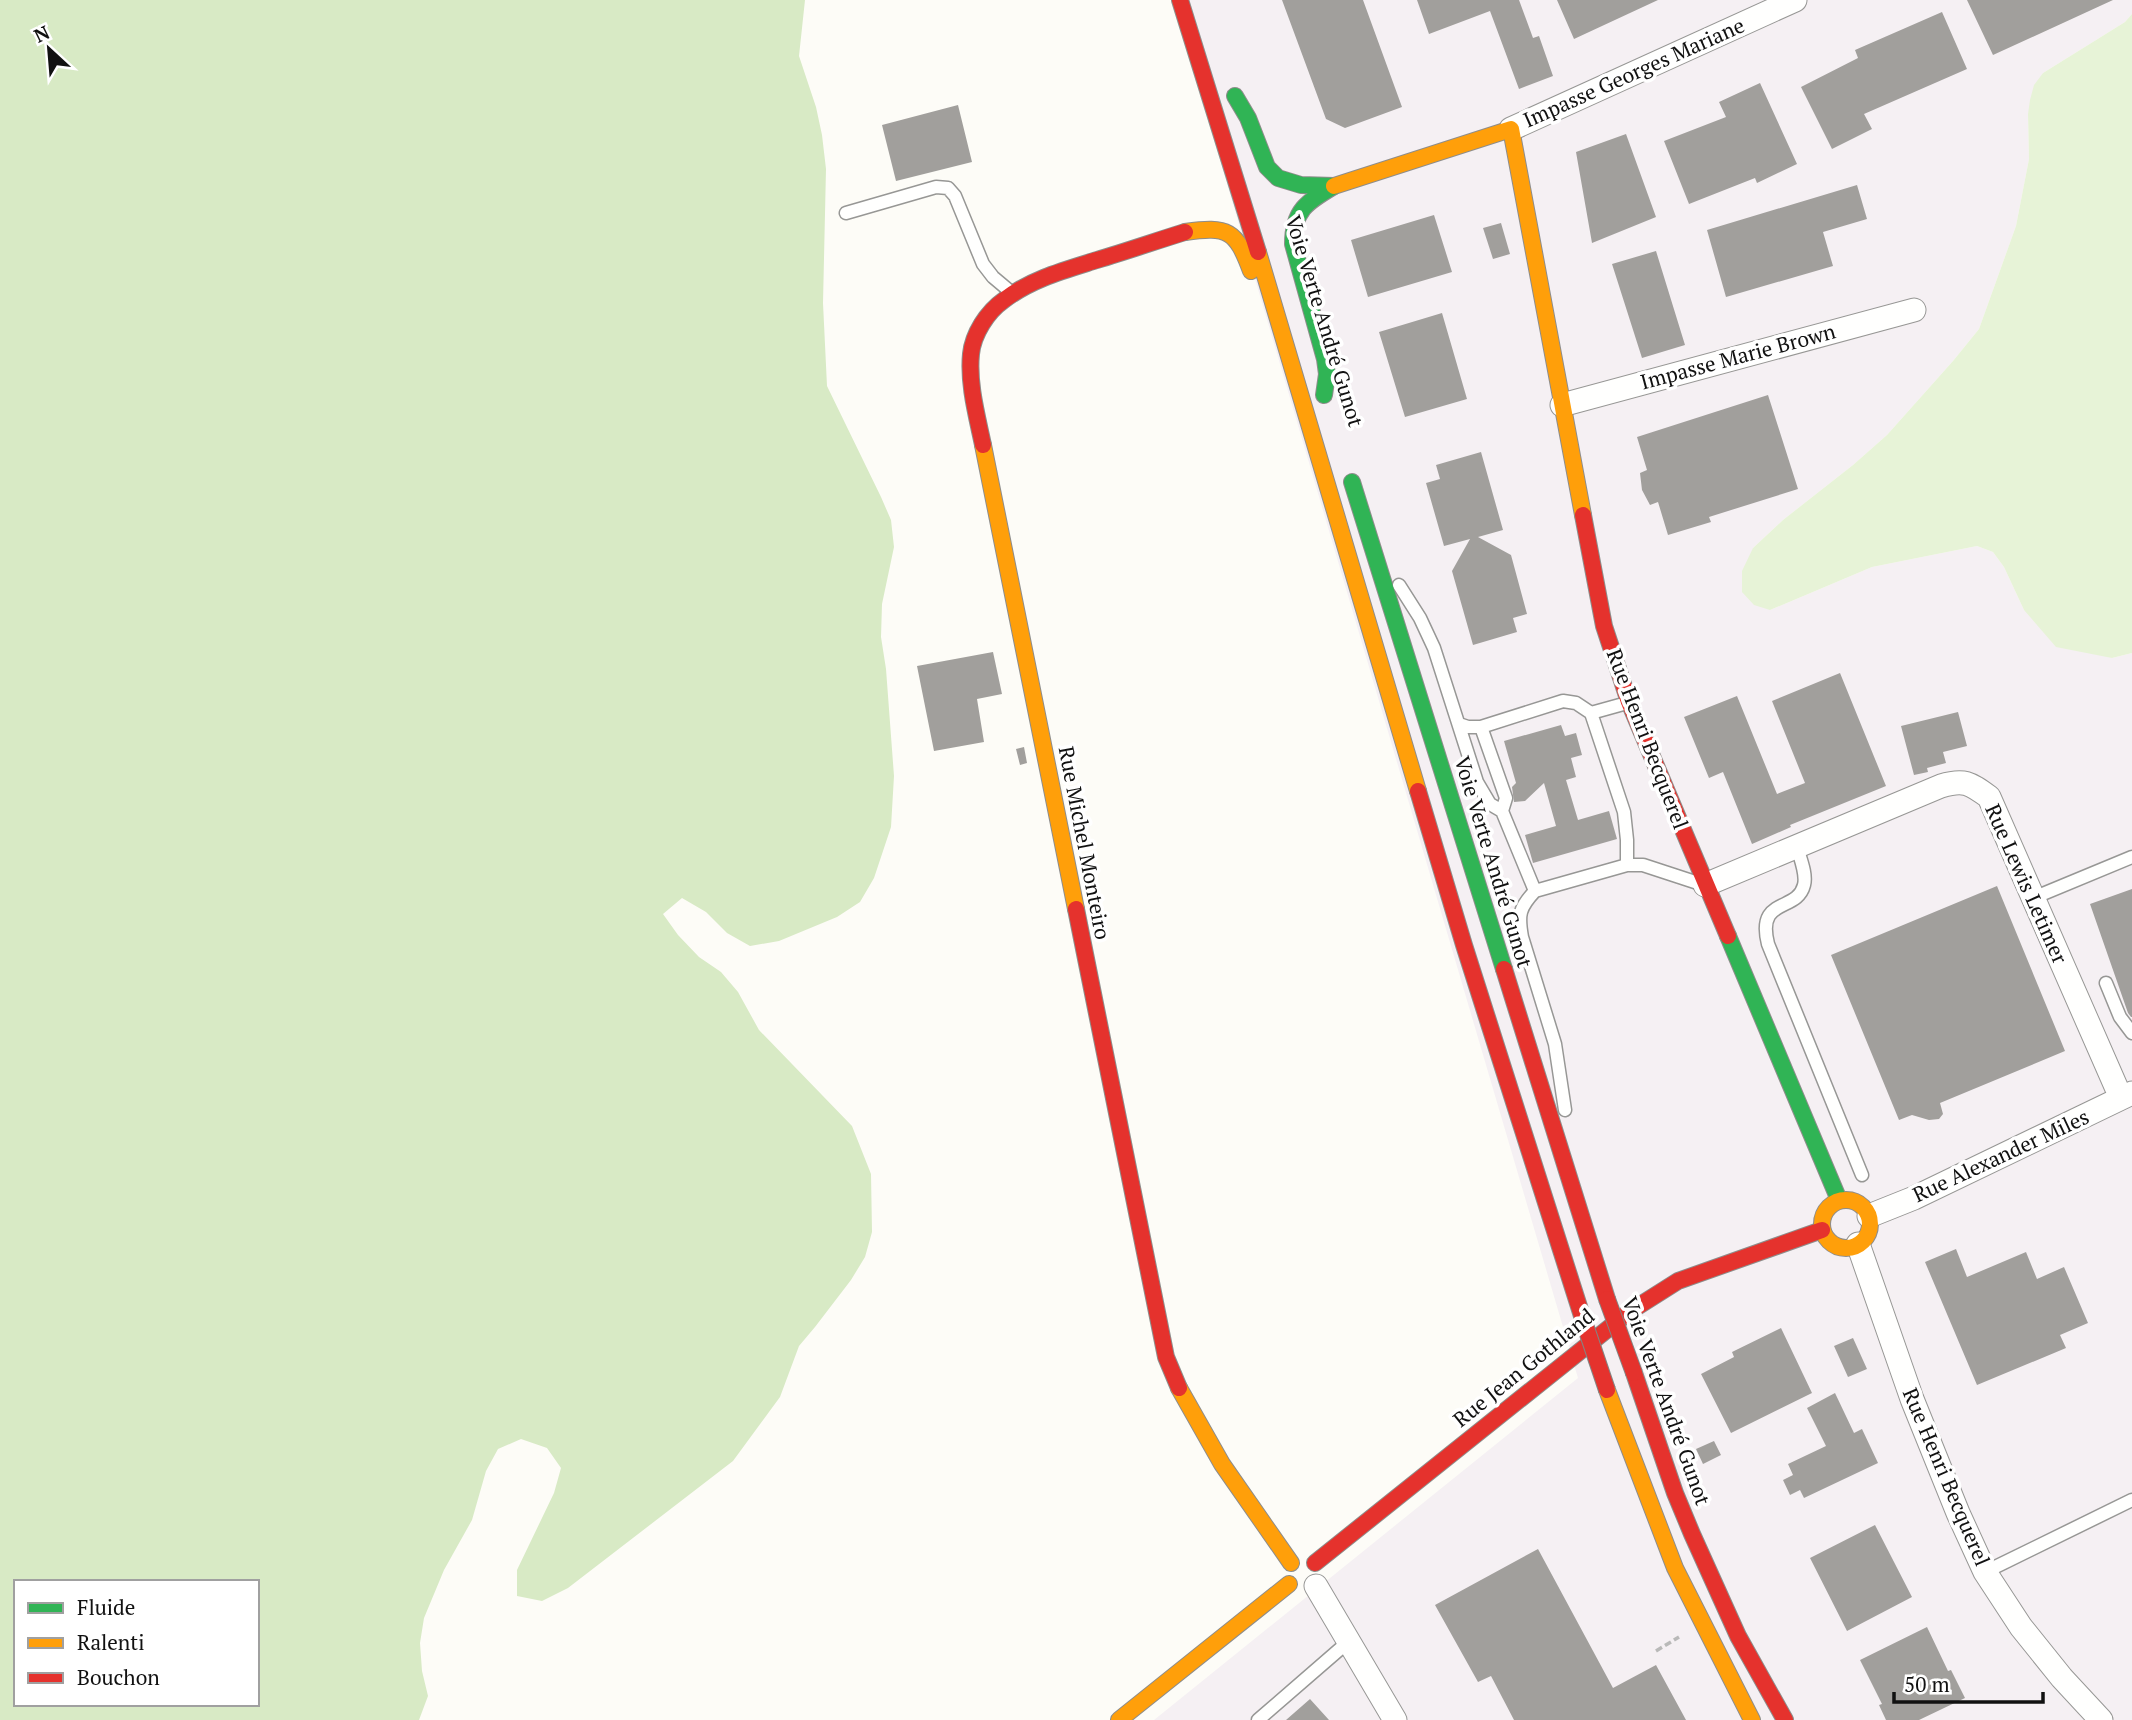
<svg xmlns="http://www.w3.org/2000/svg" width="2132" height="1720" font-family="'PT Serif',serif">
  <rect width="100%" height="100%" fill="#fdfcf7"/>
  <path fill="#f5f0f3" d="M1173,0H2132V14L2125,22L2043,73L2028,114L2029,159L2016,226L1979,329L1953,361L1887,435L1853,465L1783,520L1753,548L1770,610L1872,567L1977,546L1993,552L2004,567L2024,610L2112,658L2132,653V1720H1154L1578,1378Z"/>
  <path fill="#e7f3d7" d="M2132,14V653L2112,658L2056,647L2024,610L2004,567L1993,552L1977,546L1872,567L1770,610L1754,605L1742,592V571L1753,548L1783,520L1853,465L1887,435L1953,361L1979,329L2016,226L2029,159L2028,114L2030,100L2034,85L2043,73L2125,22Z"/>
  <path fill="#d8eac5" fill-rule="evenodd" d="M0,0H805L799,56L816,107L822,135L826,169L823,303L827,386L881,497L891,520L894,547L882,604L881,637L886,669L894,776L891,827L874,878L860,902L837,917L779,941L750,946L727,933L706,912L682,898L663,914L678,935L699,957L721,972L738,992L759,1030L852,1126L871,1174L872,1232L865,1257L851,1280L815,1327L799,1346L780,1397L733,1461L568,1588L542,1601L517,1596V1570L554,1493L561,1468L547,1448L521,1439L498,1449L486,1471L472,1520L444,1570L424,1618L420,1643L422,1671L428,1696L419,1720H0ZM16,1582H257V1704H16Z"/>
  <path fill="#a19f9c" d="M1282,0H1363L1402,107L1345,128L1326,119Z
    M1417,0H1519L1533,38L1539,36L1553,76L1519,89L1490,11L1429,34Z
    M1557,0H1658L1574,39Z
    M1967,0H2113L1993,55Z
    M1942,12L1967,69L1864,114L1872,129L1832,149L1801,87L1858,58L1855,50Z
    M1760,83L1797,164L1757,183L1755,178L1689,204L1664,141L1726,117L1719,102Z
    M958,105L972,162L896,181L882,125Z
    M1626,134L1656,217L1592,243L1576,152Z
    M1857,185L1867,219L1823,232L1833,266L1726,297L1707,230Z
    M1434,215L1452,272L1368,297L1351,240Z
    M1501,223L1510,254L1493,259L1483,228Z
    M1656,251L1685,345L1642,358L1612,264Z
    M1442,313L1467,399L1405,417L1379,332Z
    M1768,395L1798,489L1709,517L1711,522L1668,535L1658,502L1650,505L1642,490L1640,473L1647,470L1637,437Z
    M1481,452L1503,530L1478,537L1511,555L1527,614L1513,618L1517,632L1473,645L1452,571L1470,539L1444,546L1426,483L1440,479L1436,465Z
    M993,652L1002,694L977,699L984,742L934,751L917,666Z
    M1840,673L1886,786L1790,825L1791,827L1752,844L1723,772L1709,778L1684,717L1737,696L1777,794L1805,783L1772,701Z
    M1958,712L1967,746L1943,752L1946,763L1927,768L1928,772L1914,775L1901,726Z
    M1561,725L1565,736L1576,733L1582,755L1571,758L1576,777L1566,780L1578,820L1609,811L1617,839L1533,863L1525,835L1556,826L1544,783L1525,801L1514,802L1512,787L1516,783L1504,741Z
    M1024,747L1027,763L1020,765L1016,749Z
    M1997,886L2065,1051L1940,1103L1943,1114L1939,1119L1929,1120L1912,1115L1899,1120L1831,955Z
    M2132,889V1017H2131L2128,1013L2090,904Z
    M1956,1249L1967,1277L2026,1252L2037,1279L2064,1267L2088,1323L2060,1335L2066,1348L1977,1385L1925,1262Z
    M1781,1328L1812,1393L1731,1433L1701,1374L1734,1357L1732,1352Z
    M1853,1338L1867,1369L1848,1377L1834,1346Z
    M1835,1393L1854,1433L1862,1429L1878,1463L1804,1498L1800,1490L1790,1495L1783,1480L1793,1475L1788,1464L1826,1446L1807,1408Z
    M1714,1441L1721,1455L1703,1464L1696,1449Z
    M1875,1525L1912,1597L1847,1631L1810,1558Z
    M1538,1549L1613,1688L1656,1665L1686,1720H1514L1491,1676L1478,1682L1435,1605Z
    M1927,1627L1948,1671L1951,1670L1965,1698L1919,1720H1886L1879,1705L1882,1704L1860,1660Z
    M1310,1699L1329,1720H1286Z"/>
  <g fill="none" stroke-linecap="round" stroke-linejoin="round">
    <defs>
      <path id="lane" d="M846,213L936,187L948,188L955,196L983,264L993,277L1012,293
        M1399,585L1420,618L1434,648L1477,782L1490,804L1502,811L1535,891C1519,908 1518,915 1522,937L1555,1044L1565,1110
        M1627,703L1591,713L1624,812L1627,840V865H1643L1701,884
        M1459,724L1468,727H1481L1506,798L1502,811
        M1481,727L1563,701L1576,703L1591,713
        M1797,847C1800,858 1807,874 1804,885C1797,913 1756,896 1768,944L1862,1175
        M1535,891L1627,865
        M2033,898L2132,857
        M2106,983L2120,1017L2132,1033
        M1985,1572L2132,1500
        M1258,1720L1348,1642"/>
      <path id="street" d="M1511,129L1795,0
        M1562,405L1914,310
        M1705,885L1941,786C1964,779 1970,783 1989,797L2121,1098
        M1869,1216L1914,1198L2132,1093
        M1858,1244L1912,1399L1958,1513L1985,1572L2021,1627L2062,1678L2101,1720
        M1316,1586L1395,1720"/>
      <path id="fast" d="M1235,96L1248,118L1267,167L1278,178L1301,185L1334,186
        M1324,395L1327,374L1325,359L1293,244C1293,210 1307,202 1334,186
        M1352,482L1504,969
        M1728,936L1839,1200"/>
      <path id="slow" d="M1334,186L1511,129L1583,515
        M1185,232C1228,226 1236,230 1251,271
        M1258,252L1418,791
        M983,445L1076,909
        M1822 1224a24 24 0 1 1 48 0a24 24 0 1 1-48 0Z
        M1179,1388L1222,1464L1291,1563
        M1607,1390L1675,1568L1752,1720
        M1119,1720L1289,1584"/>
      <path id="jam" d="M1180,0L1258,252
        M983,445C977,416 968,384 971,354C973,334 987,312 1004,300C1031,279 1065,270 1097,260C1127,251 1156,241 1185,232
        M1583,515L1604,626L1629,702L1728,936
        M1418,791L1464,945L1582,1316
        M1076,909L1166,1357L1179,1388
        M1504,969L1607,1299
        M1634,1373L1675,1493L1692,1534L1738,1636L1785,1720
        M1315,1563L1629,1312L1678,1281L1822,1230"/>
    </defs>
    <use href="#lane" stroke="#979795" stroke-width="15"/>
    <use href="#street" stroke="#979795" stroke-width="25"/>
    <use href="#fast" stroke="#8e8d8b" stroke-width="18"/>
    <use href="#slow" stroke="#8e8d8b" stroke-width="18"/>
    <use href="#jam" stroke="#8e8d8b" stroke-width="18"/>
    <path stroke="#b9b9b8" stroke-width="3.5" stroke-dasharray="7 3.5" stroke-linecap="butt" d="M1656,1651L1679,1637"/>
    <use href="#lane" stroke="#fffffe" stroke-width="12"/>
    <use href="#street" stroke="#fffffe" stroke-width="23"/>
    <use href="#fast" stroke="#30b455" stroke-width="16"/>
    <use href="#slow" stroke="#ff9f0a" stroke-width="16"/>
    <use href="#jam" stroke="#e5322d" stroke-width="16"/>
    <defs>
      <path id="jam-bridge" d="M1607,1299L1634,1373
        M1582,1316L1607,1390"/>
    </defs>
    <use href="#jam-bridge" stroke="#858482" stroke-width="18" stroke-linecap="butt"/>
    <use href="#jam-bridge" stroke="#e5322d" stroke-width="16"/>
  </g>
  <g text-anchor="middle" stroke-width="7" stroke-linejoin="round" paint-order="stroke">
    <g font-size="21" fill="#111" stroke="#fff">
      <text transform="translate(1634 73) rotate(-24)" y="7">Impasse Georges Mariane</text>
      <text transform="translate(1324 321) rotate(73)" y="7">Voie Verte André Gunot</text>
      <text transform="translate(1738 357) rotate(-15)" y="7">Impasse Marie Brown</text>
      <text transform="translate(1647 739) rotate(69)" y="7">Rue Henri Becquerel</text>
      <text transform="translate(1084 843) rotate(79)" y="7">Rue Michel Monteiro</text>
      <text transform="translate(1493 862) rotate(73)" y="7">Voie Verte André Gunot</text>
      <text transform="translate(2026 884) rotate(66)" y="7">Rue Lewis Letimer</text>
      <text transform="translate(2001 1156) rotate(-25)" y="7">Rue Alexander Miles</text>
      <text transform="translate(1524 1368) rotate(-39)" y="7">Rue Jean Gothland</text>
      <text transform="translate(1666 1401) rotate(70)" y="7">Voie Verte André Gunot</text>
      <text transform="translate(1946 1477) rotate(67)" y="7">Rue Henri Becquerel</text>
    </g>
  </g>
  <rect x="14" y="1580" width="245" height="126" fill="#ffffff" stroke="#a0a0a0" stroke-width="2"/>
  <rect x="28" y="1603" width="35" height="10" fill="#30b455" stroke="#a0a0a0" stroke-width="2"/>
  <text x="77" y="1615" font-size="21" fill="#111111">Fluide</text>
  <rect x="28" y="1638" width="35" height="10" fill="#ff9f0a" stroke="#a0a0a0" stroke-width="2"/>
  <text x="77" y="1650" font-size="21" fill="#111111">Ralenti</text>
  <rect x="28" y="1673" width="35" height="10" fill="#e5322d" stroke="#a0a0a0" stroke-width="2"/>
  <text x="77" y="1685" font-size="21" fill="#111111">Bouchon</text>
  <g transform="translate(49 49) rotate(334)" stroke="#ffffff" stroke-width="5" paint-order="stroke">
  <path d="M0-5L12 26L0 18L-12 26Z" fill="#111111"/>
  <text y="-10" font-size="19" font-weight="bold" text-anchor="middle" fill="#111111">N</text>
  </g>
  <path d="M1894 1692v10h149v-10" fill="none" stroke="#111111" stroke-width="3.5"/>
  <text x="1904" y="1692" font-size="21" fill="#111111" stroke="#ffffff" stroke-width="5" paint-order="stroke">50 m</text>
</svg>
